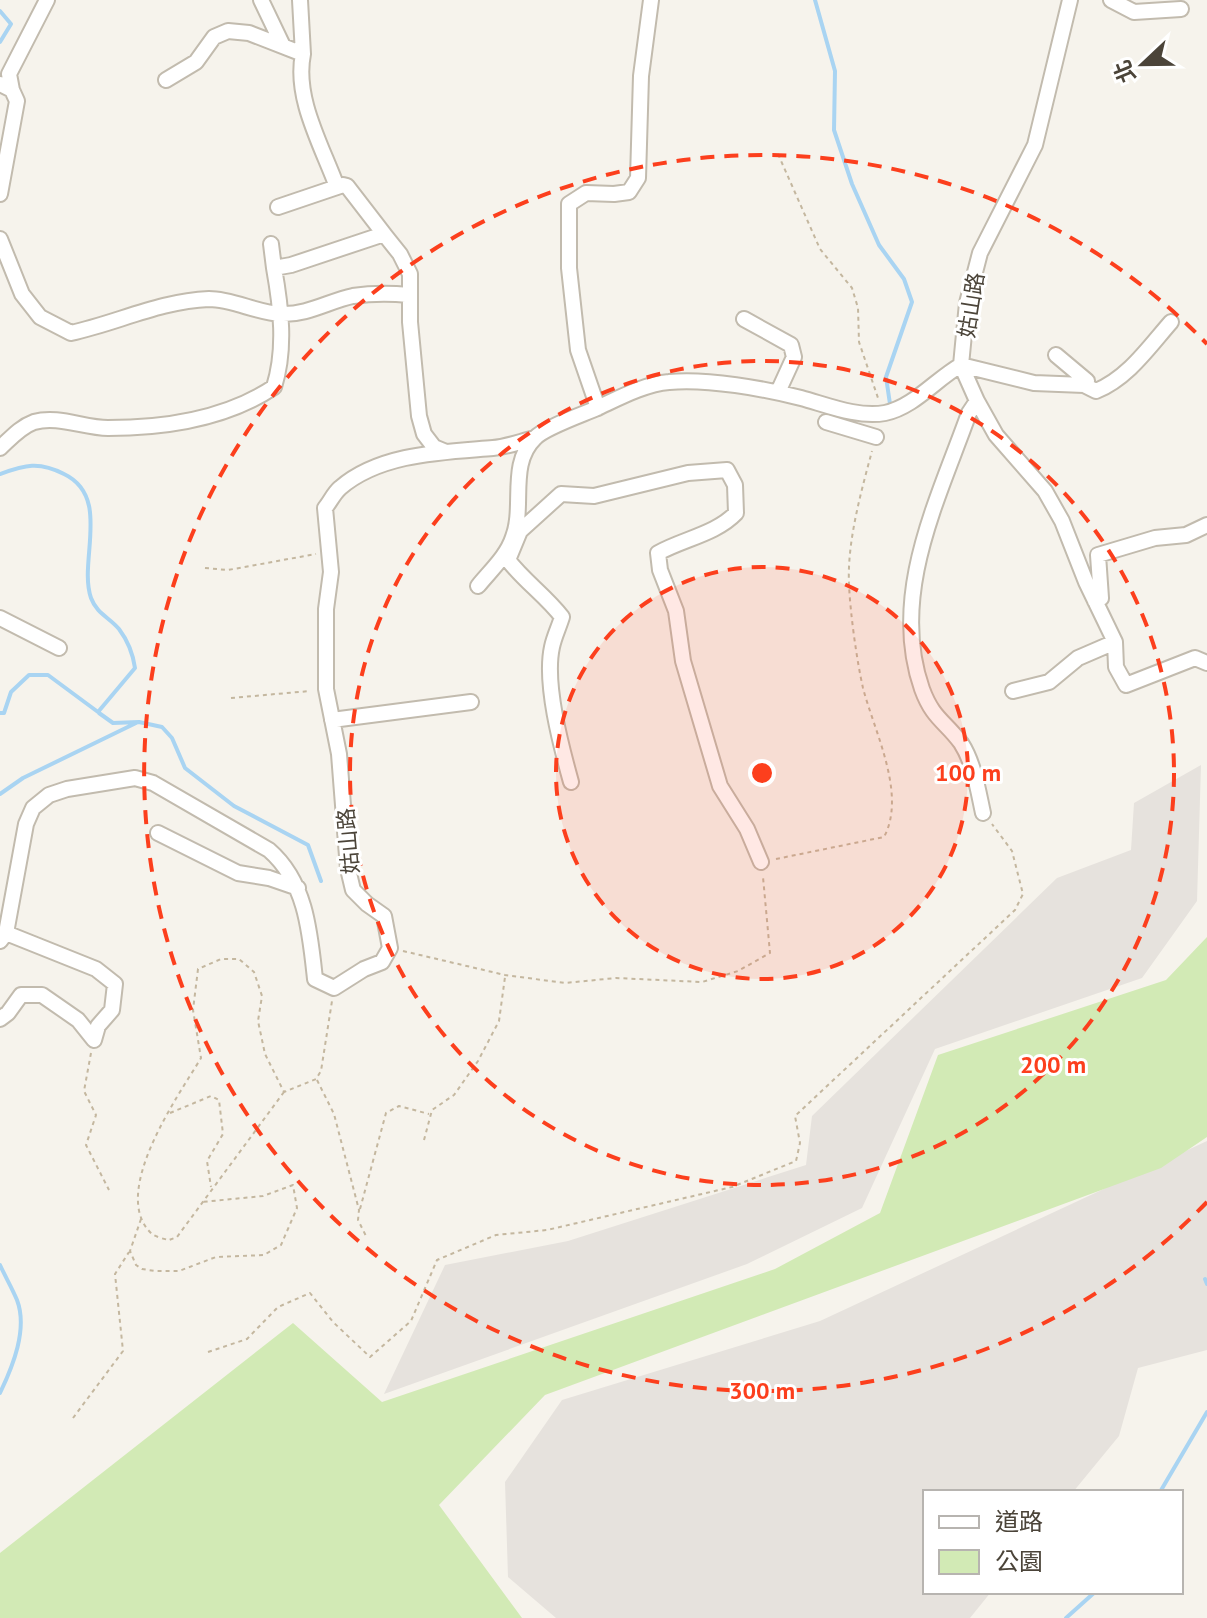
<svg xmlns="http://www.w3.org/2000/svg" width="1207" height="1618" font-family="'PT Sans','Noto Sans TC',sans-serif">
  <rect width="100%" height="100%" fill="#f6f3ec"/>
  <path fill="#e6e2dd" d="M1201,765L1197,901L1142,978L935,1049L862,1208L747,1264L384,1394L445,1265L568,1241L806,1165L812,1116L1057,878L1131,850L1134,803Z
    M1207,1141V1350L1138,1368L1119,1436L1073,1492H925V1592H991L970,1618H556L508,1577L505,1482L562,1400L820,1321Z"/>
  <path fill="#d2eab5" d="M1207,937V1137L1161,1168L545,1395L439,1505L522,1618H0V1553L293,1323L382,1402L775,1269L880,1213L938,1055L1166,980Z"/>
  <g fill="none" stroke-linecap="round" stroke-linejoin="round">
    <path stroke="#a9d4f2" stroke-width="4" d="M815,0L835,71L834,130L852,184L879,245L904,279L912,302L886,377L890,404
      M0,11L11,24L0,42
      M0,474C25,465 39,461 64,474C112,497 78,561 91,598C97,614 109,617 119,629C128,641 133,654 135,668L98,712L48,675H29L11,692L4,713H0
      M99,713L113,723L139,722L162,727L172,738L185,768L234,806L308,845L321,881
      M0,794L23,778L136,723
      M0,1265C5,1276 12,1288 17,1300C28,1329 13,1366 0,1393
      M1205,1279L1207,1284
      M1160,1492L1207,1412
      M1066,1618L1095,1592"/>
    <defs>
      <path id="minor" d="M261,0L283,46
        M300,0L303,54
        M1111,0L1134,12L1181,9
        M166,80L196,62L214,37L228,31L249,33L303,54C294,98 322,146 337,187
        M0,84L12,90L17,101L0,194
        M12,90L9,74L47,0
        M384,234L400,254L410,274V322L419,416L424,434L434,447L446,452
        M0,239L22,294L40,317L71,333C117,323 160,301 209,299C233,299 257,313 281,314C308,315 329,301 353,296C372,293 390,293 409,295
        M271,244L274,268
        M744,319L791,345L794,357L778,392
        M1056,355L1087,381L1084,385L1096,391C1128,378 1149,347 1171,322
        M977,401L996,435L1045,491L1062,521L1086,582L1115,642L1116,667L1126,685L1195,658L1207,663
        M598,408L578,350L569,268V204L586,193L614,194L629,192L638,178L641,76L651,0
        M826,422L876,437
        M0,448C10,439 20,427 34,422C58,415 84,428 108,428C165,428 226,419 274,387C286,349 281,307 274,268L291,265L384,234L347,186L343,185L278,207
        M478,586C490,571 507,556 513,537C525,506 508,464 535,438C544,428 581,415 595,409C617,399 644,384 669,382C706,378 766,389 801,398C827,405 858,418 885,413C914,407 936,379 961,365L967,303L980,253L1035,145L1070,0
        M1095,601L1101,598L1098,555L1155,538L1186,535L1207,525
        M0,618L59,648
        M1013,691L1049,682L1078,658L1115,642
        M332,720L471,702
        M571,782C561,746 544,683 552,647C554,637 559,627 562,617C546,596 524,581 508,560L520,531L561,494L594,496L688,473L727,470L735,485L736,513C716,534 683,539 658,553L660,570L676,611L683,661L720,786L747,829L761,862
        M983,813C978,790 974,763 961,743C945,721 933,719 922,689C889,595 938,500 969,413L977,401L961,365L1034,383L1084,385
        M158,833L238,873L269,878L298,888
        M0,941L6,933L26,824L33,808L49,795L67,789L135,778L153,783L269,850C306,882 310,932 315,979L334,988L364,969L382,962L390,948L384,916L367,904L353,890L348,869L339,754L326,689V609L331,572L325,508C330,502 334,493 340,488C380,453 444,452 493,448C507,447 522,441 535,438
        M0,1019L8,1013L21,995H42L78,1020L94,1040L98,1026L112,1010L115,984L96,969L6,933"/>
    </defs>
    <use href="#minor" stroke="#c2bbae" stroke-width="18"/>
    <path stroke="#c4b79f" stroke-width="2" stroke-dasharray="4 4" stroke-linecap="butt" d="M778,154L820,249L852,288L858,308L859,342L878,398
      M205,568L228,570L316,554
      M231,698L310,691
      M776,859L884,837C907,794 874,731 863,688C857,662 850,612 849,584C847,542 861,492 872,451
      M403,951L505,975L565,983L616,978L702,982L738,971L770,953L763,877
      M91,1053L84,1091L96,1115L86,1145L109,1190
      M317,1080L334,1114L359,1210L358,1220L366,1236
      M284,1092L177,1237L169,1240C164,1239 156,1237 152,1234C108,1194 179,1095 201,1058L193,1010L198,969L221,959H239L254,972L262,996L258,1021L265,1054L284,1092L316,1079L321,1071L332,1001
      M170,1113L211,1096L219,1100L223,1134L207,1161L211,1187
      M424,1140L432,1110L454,1095L478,1061L499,1021L505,977
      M360,1209L386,1113L399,1106L429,1114
      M141,1219L130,1251L136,1265L142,1269L155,1271H179L216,1257L264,1255L281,1245L297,1208L293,1185L263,1196L202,1202
      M208,1352L247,1339L278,1307L310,1293L333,1322L370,1357L411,1321L437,1260L496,1235L547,1230L732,1187L796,1161L800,1143L795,1116L1015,910L1023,894L1012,851L992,824
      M73,1418L123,1351L115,1274L129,1252"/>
    <use href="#minor" stroke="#fff" stroke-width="14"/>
  </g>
  <circle cx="762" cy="773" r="206" fill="#fc3f1d" fill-opacity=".12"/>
  <g fill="none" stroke="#fc3f1d" stroke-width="4" stroke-dasharray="14 10">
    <circle cx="762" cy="773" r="206"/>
    <circle cx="762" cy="773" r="412"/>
    <path d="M1207 1202A618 618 0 1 1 1207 344"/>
  </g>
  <g text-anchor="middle" stroke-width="6" stroke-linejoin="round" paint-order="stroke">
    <g font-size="22" fill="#4b4439" stroke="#fff">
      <text transform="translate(971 305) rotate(-81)" y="8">姑山路</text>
      <text transform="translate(348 841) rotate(-95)" y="8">姑山路</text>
    </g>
  </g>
  <circle cx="762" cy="773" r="12" fill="#fc3f1d" stroke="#fff" stroke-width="4"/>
  <g font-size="24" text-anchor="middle" font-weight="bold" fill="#fc3f1d" stroke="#fff" stroke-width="6" stroke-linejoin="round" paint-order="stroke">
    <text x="968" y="781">100 m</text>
    <text x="1053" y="1073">200 m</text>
    <text x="762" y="1399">300 m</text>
  </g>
  <rect x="923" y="1490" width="260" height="104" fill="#ffffff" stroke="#b7b4b0" stroke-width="2"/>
  <rect x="939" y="1516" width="40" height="12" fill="#ffffff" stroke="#b7b4b0" stroke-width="2"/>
  <text x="995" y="1530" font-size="24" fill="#4b4439">道路</text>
  <rect x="939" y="1550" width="40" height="24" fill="#d2eab5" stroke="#b7b4b0" stroke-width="2"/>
  <text x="995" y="1570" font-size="24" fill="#4b4439">公園</text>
  <g transform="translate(1143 64) rotate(248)" stroke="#ffffff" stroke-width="6" paint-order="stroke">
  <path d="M0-6L14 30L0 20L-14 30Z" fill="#4b4439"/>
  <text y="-12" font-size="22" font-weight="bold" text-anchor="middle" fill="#4b4439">北</text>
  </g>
</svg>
